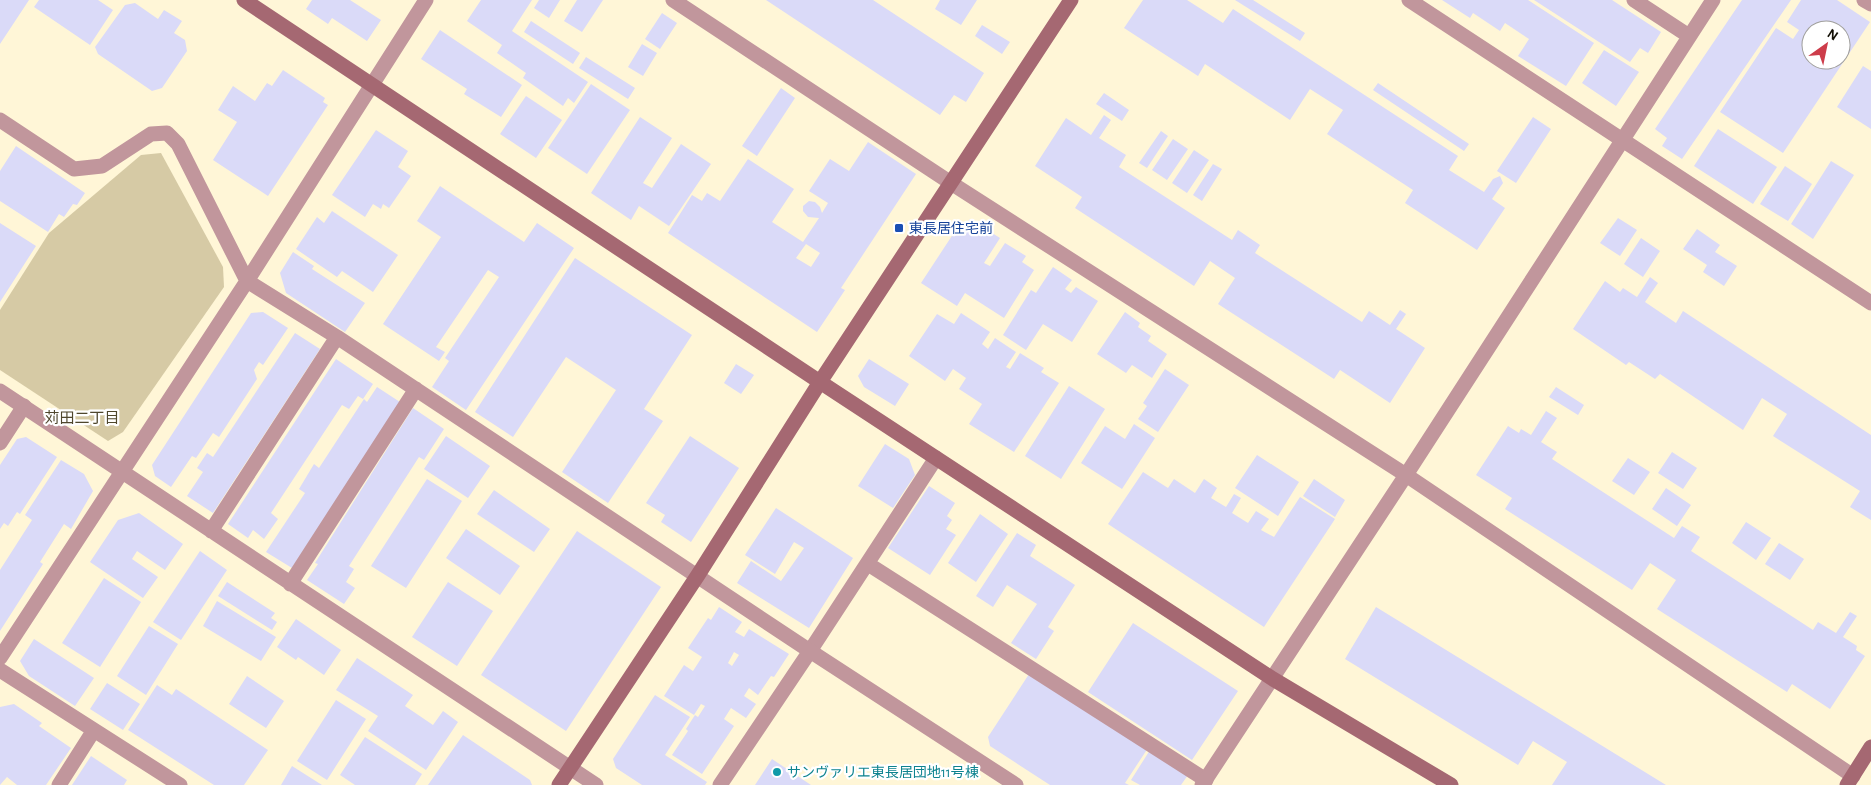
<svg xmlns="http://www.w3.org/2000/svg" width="1871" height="785" font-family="'Alegreya Sans','Noto Sans JP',sans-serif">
  <rect width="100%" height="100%" fill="#fff6d7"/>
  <path fill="#d6caa5" d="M161,153L223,267L224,287L123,432L108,441L0,370V310L49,233L141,155Z"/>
  <path fill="#dadaf8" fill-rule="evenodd" d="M0,0H29L0,44Z
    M39,0H98L113,10L90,45L34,7Z
    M312,0H350L381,20L367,41L332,18L328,24L306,9Z
    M481,0H532L512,31L588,82L574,103L568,98L563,106L523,78L526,73L497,53L502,45L467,21Z
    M539,0H560L549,18L534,8Z
    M577,0H603L582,32L564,21Z
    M766,0H873L984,73L966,102L954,95L940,115Z
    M940,0H977L961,25L935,9Z
    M1143,0H1187L1223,23L1233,9L1458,156L1449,170L1484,192L1493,179L1500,176L1503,183L1492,199L1505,208L1477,250L1405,203L1413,190L1327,134L1343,110L1310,89L1290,120L1205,64L1198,76L1124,28Z
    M1235,0H1253L1305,33L1300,41Z
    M1442,0H1528L1594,43L1566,86L1518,56L1529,39L1505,23L1500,31L1473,13L1470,18Z
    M1534,0H1612L1661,32L1648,53L1640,48L1630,62Z
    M1742,0H1791L1682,159L1662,146L1667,138L1655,129Z
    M1801,0H1837L1870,22L1783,153L1720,112L1776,28L1793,39L1799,30L1787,22ZM1811,30H1841V60H1811Z
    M135,3L158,19L164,10L182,21L174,33L185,40L187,51L162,88L152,91L98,54L95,47L125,5Z
    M662,13L677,23L660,49L645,39Z
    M531,21L580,53L573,64L524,32Z
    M982,25L1010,42L1002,54L975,36Z
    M440,30L522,85L501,117L464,94L467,89L421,59Z
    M642,44L657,53L643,76L628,67Z
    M1604,50L1639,72L1616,106L1582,83Z
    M586,57L635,88L628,99L579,68Z
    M1863,66L1871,71V129L1837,107Z
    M283,70L325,98L323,102L328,105L268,196L213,160L237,122L218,110L233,86L255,101L267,83L272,86Z
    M1378,83L1469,144L1464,151L1373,90Z
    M591,84L630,110L587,174L548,148Z
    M781,88L795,98L757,156L742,146Z
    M1104,93L1129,110L1122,121L1096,104Z
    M526,96L562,120L536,158L500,134Z
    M1104,115L1111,120L1099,138L1126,155L1119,167L1232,240L1238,230L1260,245L1255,253L1362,322L1369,311L1390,325L1400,310L1406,314L1396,329L1425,348L1390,403L1340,370L1334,379L1218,304L1235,278L1210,261L1194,286L1075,208L1082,197L1035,166L1066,118L1091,135Z
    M640,117L672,138L643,183L652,188L681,144L711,164L669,226L639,206L631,220L591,193Z
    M1533,117L1551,129L1516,183L1497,171Z
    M1718,129L1777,167L1753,204L1694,166Z
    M376,130L408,151L398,167L411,176L389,208L383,204L381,209L373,204L365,217L332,195Z
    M1161,131L1168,136L1147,168L1139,163Z
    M1173,139L1188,149L1167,180L1152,170Z
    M868,142L916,174L841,288L845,290L817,332L668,233L692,195L702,201L707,193L720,201L748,159L794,189L772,222L803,242L819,218L808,217L803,211V206L809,201L815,202L820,207L822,213L828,203L809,191L830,159L849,171ZM806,244L820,253L811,267L796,258Z
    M16,146L85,193L77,205L73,204L64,217L59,214L48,232L0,201V171Z
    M1194,150L1209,160L1187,193L1172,183Z
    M1831,161L1854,175L1813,239L1791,224Z
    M1213,164L1222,169L1202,201L1193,195Z
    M1785,166L1812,184L1788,221L1760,204Z
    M440,186L524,242L537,223L574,248L466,410L432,387L449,361L445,358L499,277L488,270L436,347L445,352L439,361L383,324L441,237L417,221Z
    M332,211L398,255L373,292L342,271L337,277L296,249L317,217L324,223Z
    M1618,218L1637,230L1620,256L1600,243Z
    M970,219L1000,238L984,263L990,266L1005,243L1026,256L1022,262L1034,270L1004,318L965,293L957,306L921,283L961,222L966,225Z
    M0,223L36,246L0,302Z
    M1697,229L1720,245L1715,252L1737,266L1724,286L1703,272L1707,265L1683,249Z
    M1641,238L1660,251L1643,277L1624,264Z
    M293,252L314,266L312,269L365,303L345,332L286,293L280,273Z
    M575,258L692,335L644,409L663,421L608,503L562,472L616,390L566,357L513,437L475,412Z
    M1053,267L1072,280L1065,289L1071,293L1076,287L1098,301L1072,342L1043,324L1026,350L1003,335L1031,290L1036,293Z
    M1650,277L1658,283L1645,302L1676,323L1683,311L1871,435V520L1850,507L1860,491L1773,436L1787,414L1762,398L1743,430L1660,374L1655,379L1629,362L1626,365L1573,329L1605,281L1620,292L1623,288L1637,297Z
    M263,312L288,328L263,365L259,362L254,370L257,379L219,437L213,433L196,458L192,456L171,487L155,476L152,465L251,313Z
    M1125,312L1140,323L1138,327L1151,336L1148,341L1167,354L1152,378L1132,365L1126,373L1097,354Z
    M961,313L990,332L982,344L988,349L995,338L1016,352L1006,367L1010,369L1020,353L1044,368L1041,372L1059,383L1014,452L969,424L982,404L959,389L966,378L953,369L945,381L909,356L937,314L954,324Z
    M295,333L320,349L213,513L187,496L203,472L197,468L207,453L213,457Z
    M336,359L373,384L363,399L358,396L349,409L342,405L271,513L278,519L264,539L253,530L248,538L228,524Z
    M869,359L909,384L895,406L864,387L858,376Z
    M736,364L754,375L741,394L724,383Z
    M1165,369L1189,385L1158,432L1138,419L1147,406L1143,403Z
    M1069,386L1105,409L1061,479L1025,456Z
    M377,387L400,402L292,568L266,552L305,493L299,489L314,464L319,468L364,399L367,402Z
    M1556,387L1584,405L1578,415L1549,397Z
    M413,408L444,429L424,460L419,457L349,566L354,569L346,582L355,588L344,604L307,580L318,564L315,563Z
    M1546,411L1557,418L1541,442L1557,452L1552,459L1674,538L1682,526L1700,537L1691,551L1813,630L1818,622L1836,633L1850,612L1857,616L1843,637L1857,646L1856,650L1865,656L1830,709L1792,684L1787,692L1657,609L1676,580L1650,563L1632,590L1505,509L1512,498L1476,475L1508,426L1519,433L1521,429L1531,435Z
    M1134,424L1155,438L1122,489L1081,463L1105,426L1125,439Z
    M446,436L490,466L468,498L424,469Z
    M690,436L739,468L691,542L661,522L665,515L646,503Z
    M26,437L57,457L20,514L17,512L8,526L4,523L0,529V465L17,439Z
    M885,444L909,459L915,475L893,508L858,486Z
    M1672,452L1697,468L1683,489L1658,473Z
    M1257,455L1299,482L1278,516L1235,488Z
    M1628,458L1650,472L1634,495L1612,481Z
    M61,460L84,474L93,491L71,529L64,524L40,562L43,564L0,631V570L32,520L25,515Z
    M1143,472L1168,488L1174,479L1195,493L1204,479L1217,488L1211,498L1226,507L1234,494L1241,498L1232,513L1248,523L1256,511L1269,519L1261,530L1274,537L1300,497L1335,519L1264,627L1108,524Z
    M427,479L462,501L406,588L371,566Z
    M1314,479L1345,500L1335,517L1303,496Z
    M929,486L955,503L947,516L952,520L946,529L956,535L930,575L888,548Z
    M1666,488L1691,505L1677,526L1652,509Z
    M494,490L550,529L534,552L477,514Z
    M776,508L853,558L809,628L737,583L751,561L781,581L804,548L794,542L775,574L745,555Z
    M139,513L183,544L165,570L137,551L132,559L158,577L143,598L90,562L118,520Z
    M980,514L1008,534L976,582L948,563Z
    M1746,522L1771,538L1756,560L1732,543Z
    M466,529L520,566L500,595L446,558Z
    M577,531L661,587L566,731L481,675Z
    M1017,533L1036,545L1030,556L1075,585L1048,627L1054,631L1036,659L1011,643L1037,604L1007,585L993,607L976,596Z
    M1779,543L1804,559L1790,580L1765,564Z
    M200,551L227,570L181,640L153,622Z
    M104,578L141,602L100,667L62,643Z
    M227,582L275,613L271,618L277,622L272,630L218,596Z
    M448,582L493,611L457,666L412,637Z
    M217,601L276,637L261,661L203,626Z
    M719,607L742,622L735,632L744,637L749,629L789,654L774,677L771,676L758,695L749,688L744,696L756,704L746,718L731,708L724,719L734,726L702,774L672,755L688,731L686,729L695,715L698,717L705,706L701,704L694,715L664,696L684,665L693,671L702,657L688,648L708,618L711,620ZM734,652L739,655L732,666L728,663Z
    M1376,607L1666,785H1552L1567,762L1533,741L1518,765L1345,659Z
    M296,619L341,650L324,675L298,657L296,660L277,647Z
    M1133,623L1238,691L1192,760L1088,692Z
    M149,626L178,644L146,695L117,676Z
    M34,639L94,678L75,706L29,676L20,661Z
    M357,658L413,695L405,706L433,725L443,711L458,722L426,770L368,731L378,716L336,690Z
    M1031,671L1148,748L1125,783L1129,785H1050L990,746L988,737Z
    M247,676L284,701L266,728L229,704Z
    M107,683L140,704L123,730L90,709Z
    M157,685L172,695L176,689L268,750L244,785H214L128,730Z
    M655,695L690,717L665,755L707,782L705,785H642L616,768L613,759Z
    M336,700L366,719L327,780L297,761Z
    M14,704L42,723L39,726L71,748L46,785H17L7,777L0,785V707Z
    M463,735L530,780L532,785H428Z
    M365,737L422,774L415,785H355L340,775Z
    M1150,750L1188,775L1181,785H1140L1131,780Z
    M91,756L127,780L124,785H72Z
    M772,759L811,785H755Z
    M292,766L322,785H281Z"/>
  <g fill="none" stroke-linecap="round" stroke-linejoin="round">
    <path stroke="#c1969c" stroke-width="15" d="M0,443L24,406
      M868,564L1206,780
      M810,651L936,458"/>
    <path stroke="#c1969c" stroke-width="15" d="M673,0L951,183L1406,475L1853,776
      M1409,0L1871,303
      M1634,0L1689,36
      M1864,0L1871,4
      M0,120L74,169L102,166L151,134L167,133L178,144L247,281L337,337L810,651L1016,785
      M0,391L596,785
      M211,531L337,337
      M290,584L416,389
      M0,658L247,281L426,0
      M0,670L180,785
      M59,785L94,730
      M720,785L810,651
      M1202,785L1406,475L1713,0"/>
    <path stroke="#a56872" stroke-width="15" d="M244,0L820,382L1273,679L1451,785
      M559,785L698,575L820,382L1071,0
      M1847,785L1871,747"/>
  </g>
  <rect fill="#1a4fb4" stroke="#fff" stroke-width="2" x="894" y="223" width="10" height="10" rx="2.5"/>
  <circle fill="#0f9aa8" stroke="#fff" stroke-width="2" cx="777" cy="772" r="5"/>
  <g text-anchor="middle" stroke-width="4.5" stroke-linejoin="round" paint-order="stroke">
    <g font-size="14" fill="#164399" stroke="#fff" text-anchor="start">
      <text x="909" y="233">東長居住宅前</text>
    </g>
    <g font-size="14" fill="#0d838f" stroke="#fff" text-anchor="start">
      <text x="787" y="777">サンヴァリエ東長居団地11号棟</text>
    </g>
    <g font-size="15" fill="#4f472d" stroke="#fff">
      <text x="82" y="423">苅田二丁目</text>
    </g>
  </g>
  <g transform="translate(1826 45) rotate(33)"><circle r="24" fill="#ffffff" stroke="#a09f9b"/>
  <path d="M0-4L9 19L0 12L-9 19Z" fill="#cd3c4a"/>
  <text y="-8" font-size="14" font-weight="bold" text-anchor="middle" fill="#120f05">N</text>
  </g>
</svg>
